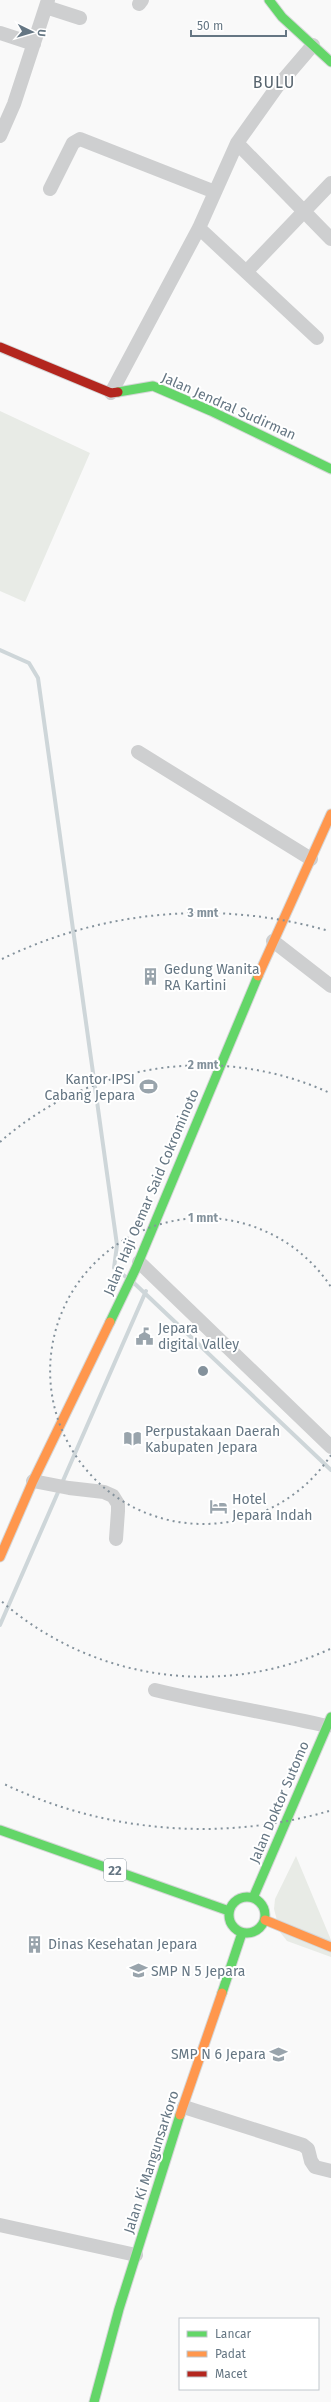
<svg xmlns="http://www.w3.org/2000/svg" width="331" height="2402" font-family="'Fira Sans',sans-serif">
  <rect width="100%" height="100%" fill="#f9f9f9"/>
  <path fill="#e8ebe6" d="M0,411L90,453L25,602L0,591Z
    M296,1856L331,1940V1957L287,1941L280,1932L274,1909L275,1899Z"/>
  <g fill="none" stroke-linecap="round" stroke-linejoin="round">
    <path stroke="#ced6d9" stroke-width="4" d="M0,650L29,663L38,678L117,1245L114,1268L126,1277
      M134,1283L331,1470
      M62,1483L146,1291
      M0,1625L59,1490"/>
    <defs>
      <path id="fast" d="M269,0L282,17L331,62
        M118,392L153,386L211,411L331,469
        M110,1322L136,1268L258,976
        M0,1830L229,1911
        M229 1915a18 18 0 1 1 36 0a18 18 0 1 1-36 0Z
        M253,1898L331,1717
        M222,1993L242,1933
        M94,2402L119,2309L180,2115"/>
      <path id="slow" d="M258,976L331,814
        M0,1557L33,1481L110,1322
        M265,1920L331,1947
        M180,2115L222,1993"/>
      <path id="jam" d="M0,347L111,393L118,392"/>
    </defs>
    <use href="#fast" stroke="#d5d6d7" stroke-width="11"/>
    <use href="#slow" stroke="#d5d6d7" stroke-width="11"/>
    <use href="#jam" stroke="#d5d6d7" stroke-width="11"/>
    <path stroke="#cecfd0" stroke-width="14" d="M139,4L142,0
      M46,7L80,18
      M0,33L34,44
      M0,136L14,104L48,0
      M237,143L331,239
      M50,189L73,143L80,139L215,192
      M199,228L317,338
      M246,272L331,183
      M111,393L199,228L237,143L277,87L313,45
      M138,752L311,859
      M273,941L331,986
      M139,1262L331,1447
      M33,1481L69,1488L104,1492L113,1496L118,1504V1511L116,1539
      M155,1690C212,1704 270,1713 327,1726
      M184,2107L303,2145L308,2149L311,2161L315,2167L331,2171
      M0,2225L136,2255"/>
    <use href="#fast" stroke="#63d668" stroke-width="9"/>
    <use href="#slow" stroke="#ff974d" stroke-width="9"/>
    <use href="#jam" stroke="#b3261e" stroke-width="9"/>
  </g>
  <g fill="none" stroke="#84929c" stroke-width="2" stroke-dasharray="2 4">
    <path d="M331 1455A153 153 0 1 1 331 1287"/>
    <path d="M330 1649A306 306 0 0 1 0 1600M0 1142A306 306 0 0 1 330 1093"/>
    <path d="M329 1811A458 458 0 0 1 2 1783M2 959A458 458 0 0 1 329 931"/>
  </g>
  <defs>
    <symbol id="building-bare" viewBox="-9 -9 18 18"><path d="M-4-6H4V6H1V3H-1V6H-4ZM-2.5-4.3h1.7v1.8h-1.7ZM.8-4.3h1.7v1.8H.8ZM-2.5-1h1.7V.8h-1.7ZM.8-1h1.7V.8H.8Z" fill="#99a4ac" stroke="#fff" stroke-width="2.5" paint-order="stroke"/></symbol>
    <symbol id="stadium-bare" viewBox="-9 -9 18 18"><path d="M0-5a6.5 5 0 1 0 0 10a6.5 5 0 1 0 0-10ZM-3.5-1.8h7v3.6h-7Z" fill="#99a4ac" stroke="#fff" stroke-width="2.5" paint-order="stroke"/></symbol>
    <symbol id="civic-bare" viewBox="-9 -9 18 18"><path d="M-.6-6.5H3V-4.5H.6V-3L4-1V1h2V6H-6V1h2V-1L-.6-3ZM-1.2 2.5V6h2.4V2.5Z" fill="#99a4ac" stroke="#fff" stroke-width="2.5" paint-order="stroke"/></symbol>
    <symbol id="library-bare" viewBox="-9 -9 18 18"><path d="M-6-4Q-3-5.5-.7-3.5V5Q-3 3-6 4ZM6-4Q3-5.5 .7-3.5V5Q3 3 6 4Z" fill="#99a4ac" stroke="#fff" stroke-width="2.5" paint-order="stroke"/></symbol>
    <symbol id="hotel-bare" viewBox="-9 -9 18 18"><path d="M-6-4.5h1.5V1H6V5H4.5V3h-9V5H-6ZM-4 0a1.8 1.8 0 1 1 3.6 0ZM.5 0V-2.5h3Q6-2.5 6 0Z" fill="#99a4ac" stroke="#fff" stroke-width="2.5" paint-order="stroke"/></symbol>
    <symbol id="school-bare" viewBox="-9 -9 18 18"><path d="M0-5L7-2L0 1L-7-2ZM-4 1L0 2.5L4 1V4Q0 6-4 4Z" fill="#99a4ac" stroke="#fff" stroke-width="2.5" paint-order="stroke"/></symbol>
  </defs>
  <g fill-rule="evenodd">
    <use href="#building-bare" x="138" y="964" width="25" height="25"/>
    <use href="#stadium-bare" x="136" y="1074" width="25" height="25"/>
    <use href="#civic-bare" x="132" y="1324" width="25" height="25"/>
    <use href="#library-bare" x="120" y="1426" width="25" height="25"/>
    <use href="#hotel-bare" x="206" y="1494" width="25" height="25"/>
    <use href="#building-bare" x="22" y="1932" width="25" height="25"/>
    <use href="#school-bare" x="126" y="1958" width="25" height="25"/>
    <use href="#school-bare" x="266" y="2042" width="25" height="25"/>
  </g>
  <g text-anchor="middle" stroke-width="4" stroke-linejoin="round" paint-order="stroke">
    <rect fill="#fff" stroke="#939fa8" stroke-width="1" x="104" y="1859" width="22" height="22" rx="3"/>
    <g font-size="13" font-weight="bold" fill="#657683">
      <text x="115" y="1875">22</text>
    </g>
    <g font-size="14" fill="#657683" stroke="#fff">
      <text transform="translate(229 406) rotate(24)" y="5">Jalan Jendral Sudirman</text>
      <text transform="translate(151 1192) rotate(-67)" y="5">Jalan Haji Oemar Said Cokrominoto</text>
      <text transform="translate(279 1802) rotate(-67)" y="5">Jalan Doktor Sutomo</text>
      <text transform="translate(151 2162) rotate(-72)" y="5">Jalan Ki Mangunsarkoro</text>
    </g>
    <g font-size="14" fill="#657683" stroke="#fff" text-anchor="start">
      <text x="164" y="974">Gedung Wanita<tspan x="164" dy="16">RA Kartini</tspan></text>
      <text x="135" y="1084" text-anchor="end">Kantor IPSI<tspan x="135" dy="16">Cabang Jepara</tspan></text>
      <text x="158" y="1333">Jepara<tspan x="158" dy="16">digital Valley</tspan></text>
      <text x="145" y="1436">Perpustakaan Daerah<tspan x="145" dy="16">Kabupaten Jepara</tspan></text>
      <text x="232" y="1504">Hotel<tspan x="232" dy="16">Jepara Indah</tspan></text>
      <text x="48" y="1949">Dinas Kesehatan Jepara</text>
      <text x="151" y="1976">SMP N 5 Jepara</text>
      <text x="266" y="2059" text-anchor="end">SMP N 6 Jepara</text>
    </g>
    <g font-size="16" letter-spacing="1" fill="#57646e" stroke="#fff">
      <text x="274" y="88">BULU</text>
    </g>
  </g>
  <circle cx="203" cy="1371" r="6" fill="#84929c" stroke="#fff" stroke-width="2"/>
  <g font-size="12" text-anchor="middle" font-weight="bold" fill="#84929c" stroke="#fff" stroke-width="4" stroke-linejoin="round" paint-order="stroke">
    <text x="203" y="917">3 mnt</text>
    <text x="203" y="1069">2 mnt</text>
    <text x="203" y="1222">1 mnt</text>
  </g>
  <rect x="179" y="2318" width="140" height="72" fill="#ffffff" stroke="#c1c8cd"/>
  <rect x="187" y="2331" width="20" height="6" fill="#63d668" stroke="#c1c8cd"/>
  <text x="215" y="2338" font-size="12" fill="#657683">Lancar</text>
  <rect x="187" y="2351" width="20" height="6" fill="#ff974d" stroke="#c1c8cd"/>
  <text x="215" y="2358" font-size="12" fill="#657683">Padat</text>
  <rect x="187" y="2371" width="20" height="6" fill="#b3261e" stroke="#c1c8cd"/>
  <text x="215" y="2378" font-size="12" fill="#657683">Macet</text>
  <g transform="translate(32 32) rotate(95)" stroke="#ffffff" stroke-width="3" paint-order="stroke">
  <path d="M0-3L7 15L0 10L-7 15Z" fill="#657683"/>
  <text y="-6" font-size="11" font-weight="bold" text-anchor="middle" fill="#657683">U</text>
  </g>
  <path d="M191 30v6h95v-6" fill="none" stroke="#657683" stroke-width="2"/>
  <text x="197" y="30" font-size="12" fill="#657683" stroke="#ffffff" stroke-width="3" paint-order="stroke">50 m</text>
</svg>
